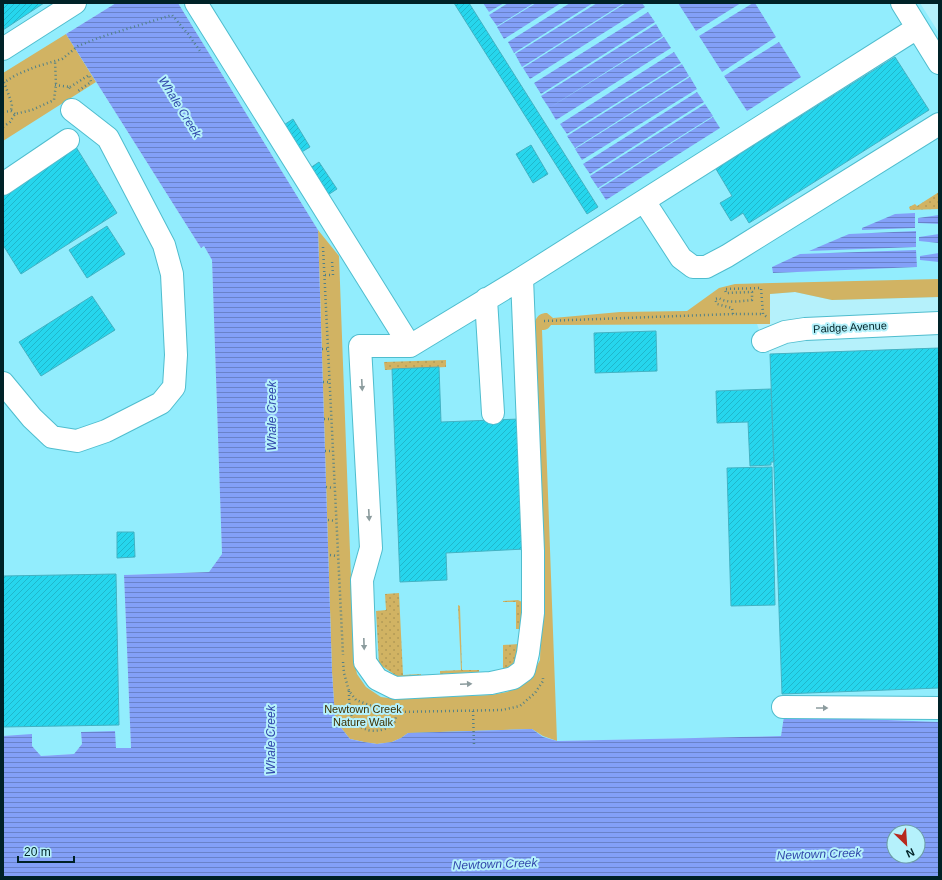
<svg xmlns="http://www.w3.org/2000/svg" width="942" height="880" font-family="Helvetica,sans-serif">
  <defs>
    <pattern id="grass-dots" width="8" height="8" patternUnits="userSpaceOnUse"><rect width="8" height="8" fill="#d1b363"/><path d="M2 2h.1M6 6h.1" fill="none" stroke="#b29a56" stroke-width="1.8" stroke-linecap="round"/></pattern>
    <pattern id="water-rules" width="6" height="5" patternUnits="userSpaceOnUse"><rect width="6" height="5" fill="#83a0f8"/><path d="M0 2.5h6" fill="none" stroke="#6982c9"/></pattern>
    <pattern id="building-hatch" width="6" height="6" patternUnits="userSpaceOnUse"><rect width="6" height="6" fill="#26d6ed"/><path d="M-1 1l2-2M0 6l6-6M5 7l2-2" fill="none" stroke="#20b7cb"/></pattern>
  </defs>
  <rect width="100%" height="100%" fill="#b5f1fb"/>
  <path fill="#92edfd" d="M3,3H116L66,34L201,248L204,246L212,260L222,554L209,572L124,575L131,749L116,748L81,732L82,744L74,754L41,756L32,746V735L3,736Z
    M178,3H920L939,33V297L832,300L795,292L770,294V324H757L763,341L770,354L939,348V722L784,716L781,736L557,741L350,739L318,230Z"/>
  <path fill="url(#grass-dots)" d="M939,192V209L910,210L909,207L915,204L917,206Z
    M446,360V367L385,370L384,362Z
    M399,593L403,675L421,674V678L401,679L379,664L376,611L386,610L385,594Z
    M518,600L522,602L523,629H516V602H503V601Z
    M458,605L460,606L462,670H479V672L440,674V671L461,670Z
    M519,644C517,655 516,667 503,670V645Z"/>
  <path fill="#d1b363" d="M66,34L96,82L3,141V73Z
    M318,230L339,256L354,660L357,674L366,687L381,697L396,699L491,695L507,692L520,686L532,675L540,660L543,555L535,321C538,315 541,313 547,313L553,318L620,312L687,311L719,288L735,284L939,279V297L832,300L795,292L770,294V324L551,325C549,328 547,330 542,330L557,741L543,736L532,729L408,733L401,738L392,742L377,744L364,742L350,739L342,729L335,717L332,672Z"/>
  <path fill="url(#water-rules)" fill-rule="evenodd" d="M116,3H178L318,230L332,672L335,717L342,729L350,739L364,742L377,744L392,742L401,738L408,733L532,729L543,737L557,741L781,736L784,716L939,722V877H3V736L32,734V746L41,756L74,754L82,744L81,732L115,731L116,748H131L124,575L209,572L222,554L212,260L204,246L201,248L66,34ZM894,832H918V856H894Z
    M483,3H504L489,12Z
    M508,3H534L497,26L489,15Z
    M536,3H561L504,39L497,27Z
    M570,3H593L514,53L508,42Z
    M597,3H624L522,67L515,54Z
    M626,3H642L645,7L530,79L523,68Z
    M678,3H741L696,31Z
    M753,3H755L776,37L722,72L699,36Z
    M648,12L655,22L541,94L534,83Z
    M656,24L663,36L549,108L541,96Z
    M664,37L671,48L556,120L549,108Z
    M779,42L801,77L747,111L724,76Z
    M674,52L681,63L567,134L560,124Z
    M682,64L689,76L575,148L567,136Z
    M690,77L697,89L582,160L575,149Z
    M697,92L704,102L590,174L583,164Z
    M705,104L713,116L598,188L590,176Z
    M713,117L720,128L606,200L599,189Z
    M915,213V228L862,230V228L895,214Z
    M939,215V224L918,223V218Z
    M916,231V247L809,251L849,234Z
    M939,234V243L919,241V237Z
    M916,250L917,267L773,273L772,267L800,254Z
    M939,253V262L920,260V256Z"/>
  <path fill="url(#building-hatch)" stroke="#42b2c3" d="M3,3H44L3,30Z
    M454,3H469L598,207L587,214Z
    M895,57L929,110L749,223L743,213L731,221L720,203L732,196L716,169Z
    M293,119L310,147L290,159L273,132Z
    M531,145L548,174L533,183L516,154Z
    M76,147L117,213L21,274L3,245V194Z
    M319,162L337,189L317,202L300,175Z
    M107,226L125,254L87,278L69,250Z
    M92,296L115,330L41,376L19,342Z
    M656,331L657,371L595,373L594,333Z
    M939,348V688L782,694L770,354Z
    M439,367L441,422L520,419L525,549L446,553L447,580L400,582L392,369Z
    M771,389L774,462H771V465L750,466L748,422L717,423L716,391Z
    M772,467L775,605L731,606L727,468Z
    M117,532H134L135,557L117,558Z
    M116,574L119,725L3,727V576Z"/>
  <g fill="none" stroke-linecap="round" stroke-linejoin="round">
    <defs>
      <path id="minor" d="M196,3L410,346
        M902,3L939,63
        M3,49L75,3
        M3,184L68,140
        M644,201L681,258L693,267H706L727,256L939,124
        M522,278L533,551V613L528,653L524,670L513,678L491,683L395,688L377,679L365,662L362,580L371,548L360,346H410L522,278L917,28
        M486,299L493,413
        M763,341L785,332L805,329L939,323
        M3,383L32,418L52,437L77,441L106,431L161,403L174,387L176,355L172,274L164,245L108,138L72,110
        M783,707L939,708"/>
    </defs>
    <use href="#minor" stroke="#4fbdce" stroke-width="24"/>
    <path stroke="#528087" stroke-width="2.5" stroke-dasharray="1 3" stroke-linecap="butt" d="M4,82L12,104L11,111
      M3,83L16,75L35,67L62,59L78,46L101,37L172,15L188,34L200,51
      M55,85L70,87L68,90
      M70,87L89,75L91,82L78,91
      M3,112L11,111L15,114
      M3,127L10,122L15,114L32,110L54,100L56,84L55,61
      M323,247L343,655
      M325,275H333L332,261
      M733,314L732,308L717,304L715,299L719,298C728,304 741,301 752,300V292L726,293L725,289L761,288L763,314L768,318
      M544,321L733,314H763
      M322,349H328
      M323,382H330
      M324,419H331
      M325,451H333
      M326,487L334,488
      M328,520L336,521
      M330,555L337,556
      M343,662L344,673L349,691L356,700L380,709L397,712L502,710L520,706L535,693L543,681V678
      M349,691C349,699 349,708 352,716C355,721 359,727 365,729C373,733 391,730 395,721C396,718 396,714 397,712
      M473,711L474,745"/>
    <use href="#minor" stroke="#fff" stroke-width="22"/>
  </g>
  <defs><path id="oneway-solid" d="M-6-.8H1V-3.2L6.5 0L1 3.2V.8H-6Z"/></defs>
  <g fill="#8c9c9e">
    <use href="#oneway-solid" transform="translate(362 385) rotate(87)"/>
    <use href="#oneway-solid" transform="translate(369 515) rotate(87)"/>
    <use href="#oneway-solid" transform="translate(364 644) rotate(88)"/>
    <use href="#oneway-solid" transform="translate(466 684) rotate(-3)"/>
    <use href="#oneway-solid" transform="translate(822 708)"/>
  </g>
  <g text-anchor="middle" stroke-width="4" stroke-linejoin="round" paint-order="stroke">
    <g font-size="11" fill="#002227" stroke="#b5f1fb">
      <text transform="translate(850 327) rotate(-3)" y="4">Paidge Avenue</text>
    </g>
    <g font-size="11" fill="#3f3000" stroke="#b5f1fb">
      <text x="363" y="713">Newtown Creek<tspan x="363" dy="13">Nature Walk</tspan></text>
    </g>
    <g font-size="12" font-style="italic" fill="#3045aa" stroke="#b5f1fb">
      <text transform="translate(180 107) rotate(58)" y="4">Whale Creek</text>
      <text transform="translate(272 416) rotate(-90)" y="4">Whale Creek</text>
      <text transform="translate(271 740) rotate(-90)" y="4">Whale Creek</text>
      <text transform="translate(819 854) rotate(-2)" y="4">Newtown Creek</text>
      <text transform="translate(495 864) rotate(-2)" y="4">Newtown Creek</text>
    </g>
  </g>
  <rect width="942" height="880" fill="none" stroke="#002227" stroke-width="8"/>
  <g transform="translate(906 844) rotate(155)"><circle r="19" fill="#b5f1fb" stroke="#6d9ea6"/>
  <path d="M0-3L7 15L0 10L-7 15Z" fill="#b7291e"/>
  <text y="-6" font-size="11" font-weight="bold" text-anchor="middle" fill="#002227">N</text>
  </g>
  <path d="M18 856v6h56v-6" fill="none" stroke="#002227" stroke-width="2"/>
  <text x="24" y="856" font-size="12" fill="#002227" stroke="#b5f1fb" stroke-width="3" paint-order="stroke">20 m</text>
</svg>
